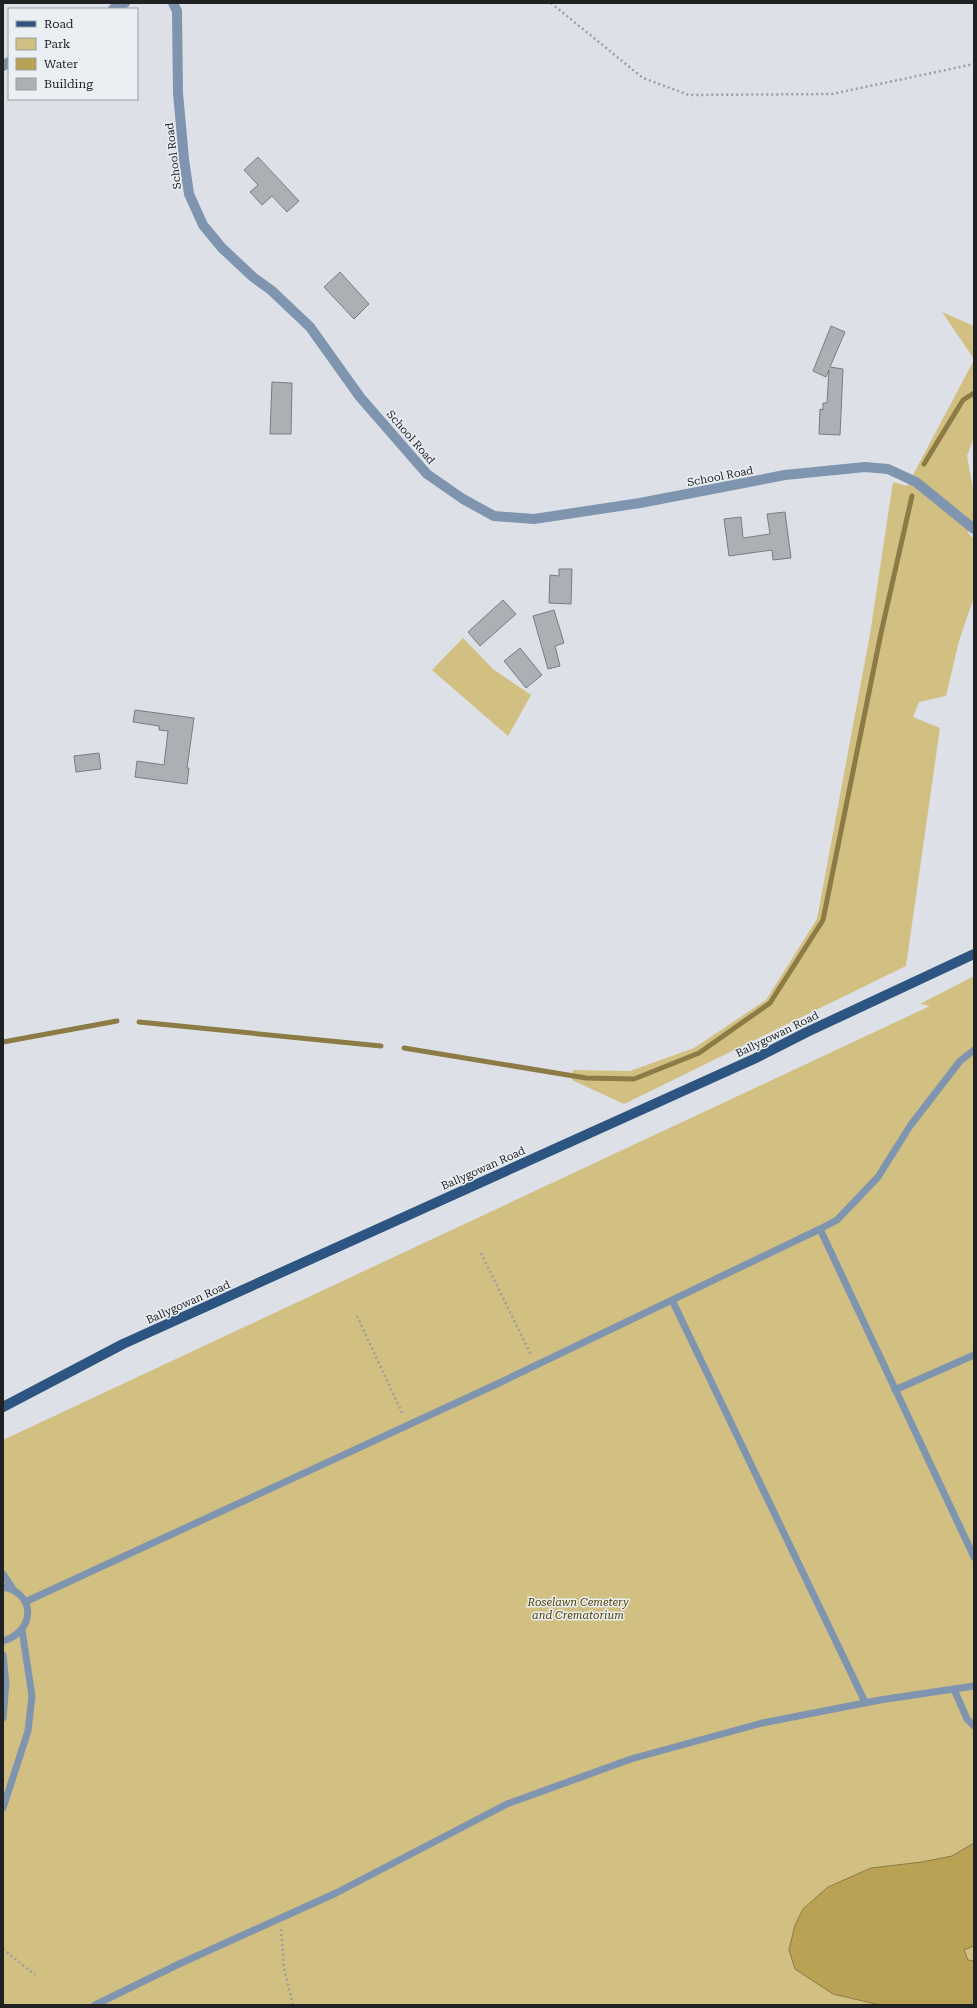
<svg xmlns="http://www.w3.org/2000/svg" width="977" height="2008" font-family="'Roboto Serif',serif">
  <rect width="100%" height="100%" fill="#dde1e7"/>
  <path fill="#d2bf82" d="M942,312L974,326V359Z
    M974,360V437L967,456L974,494V519L968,533L974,539V597L959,641L946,696L919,702L913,717L940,728L906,966L624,1104L572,1080L573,1070L630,1071L694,1048L766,1000L817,919L870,634L893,482L907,486Z
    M463,638L493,669L531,695L508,736L432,670Z
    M974,976V2005H3V1440L930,1006L920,1004Z"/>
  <path fill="#baa254" stroke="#8c7b45" d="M974,1843V1946L964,1950L968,1960L974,1961V2005H880L833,1994L795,1969L789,1950L795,1925L803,1909L828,1887L871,1868L922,1862L952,1856Z"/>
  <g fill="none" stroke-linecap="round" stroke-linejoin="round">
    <path stroke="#8c7b45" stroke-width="5" d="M924,464L963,400L974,393
      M139,1022L381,1046
      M3,1042L117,1021
      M404,1048L586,1078L634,1079L699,1053L770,1003L823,920L881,633L912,496"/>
  </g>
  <path fill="#abb0b5" stroke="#797d82" d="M258,157L299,201L287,212L272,196L262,205L250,192L258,185L244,170Z
    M340,272L369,304L354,319L324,287Z
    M831,326L845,332L830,367L843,369L840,435L819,434L820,409L823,410V403H827L829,370L826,377L813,371Z
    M272,382L292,383L291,434H270Z
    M785,512L791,558L773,560L772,550L729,556L724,519L741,517L743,538L770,534L767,514Z
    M559,569H572L571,604L549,603L550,575L559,576Z
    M503,600L516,614L480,646L468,632Z
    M554,610L564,643L555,646L560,666L548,669L533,616Z
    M520,648L542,675L526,688L504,661Z
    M135,710L194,718L187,768H189L187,784L135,777L137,761L164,765L168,731L159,730V726L133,722Z
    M99,753L101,769L76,772L74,756Z"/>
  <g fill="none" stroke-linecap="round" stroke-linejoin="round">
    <path stroke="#9b9ea2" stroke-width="2.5" stroke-dasharray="2 3" stroke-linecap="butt" d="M551,3L643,78L689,95L832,94L974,64
      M481,1253L531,1355
      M357,1316L403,1415
      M281,1929L284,1968L293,2005
      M3,1949L35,1975"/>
    <path stroke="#7f95af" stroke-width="7" d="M820,1229L974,1557
      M672,1300L865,1702
      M895,1390L974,1355
      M3,1574L13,1589
      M3,1587C36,1593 36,1631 3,1641
      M25,1602L497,1384L820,1229L837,1220L878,1177L910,1126L960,1061L974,1050
      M3,1655L6,1683L3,1718
      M954,1689L967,1719L974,1726
      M3,1808L28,1731L32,1696L22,1630
      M95,2005L179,1964L336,1893L507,1804L631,1759L762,1723L880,1700L974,1686"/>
    <path stroke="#7f95af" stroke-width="10" d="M173,3L177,11L178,93L184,159L189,194L203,225L222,248L253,277L271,290L310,327L360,397L427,474L463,499L494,516L534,519L640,503L785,475L865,467L888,469L916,482L974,529
      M113,9L125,3
      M3,66L9,62"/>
    <path stroke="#2d5581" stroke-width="10" d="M3,1407L123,1344L756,1058L807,1032L974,954"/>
  </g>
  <g text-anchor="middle" stroke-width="3" stroke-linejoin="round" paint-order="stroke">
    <g font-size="11" fill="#202123" stroke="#eaeff4">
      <text transform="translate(173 156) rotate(-97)" y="4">School Road</text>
      <text transform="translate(411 437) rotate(49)" y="4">School Road</text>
      <text transform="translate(720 476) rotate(-11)" y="4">School Road</text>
      <text transform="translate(777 1034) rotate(-26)" y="4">Ballygowan Road</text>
      <text transform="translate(483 1168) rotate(-24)" y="4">Ballygowan Road</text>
      <text transform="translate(188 1302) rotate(-24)" y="4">Ballygowan Road</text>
    </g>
    <g font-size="11" font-style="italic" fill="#524100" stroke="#eaeff4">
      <text x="578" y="1606">Roselawn Cemetery<tspan x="578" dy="13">and Crematorium</tspan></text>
    </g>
  </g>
  <rect width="977" height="2008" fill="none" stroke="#202123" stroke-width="8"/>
  <rect x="8" y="8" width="130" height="92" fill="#eaeff4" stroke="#999da0"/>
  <rect x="16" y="21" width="20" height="6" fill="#2d5581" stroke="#999da0"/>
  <text x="44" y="28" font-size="12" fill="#202123">Road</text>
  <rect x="16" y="38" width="20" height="12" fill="#d2bf82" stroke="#999da0"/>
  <text x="44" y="48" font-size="12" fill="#202123">Park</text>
  <rect x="16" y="58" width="20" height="12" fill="#baa254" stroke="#999da0"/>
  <text x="44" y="68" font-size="12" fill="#202123">Water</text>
  <rect x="16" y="78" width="20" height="12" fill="#abb0b5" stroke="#999da0"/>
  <text x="44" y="88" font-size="12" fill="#202123">Building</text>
</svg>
